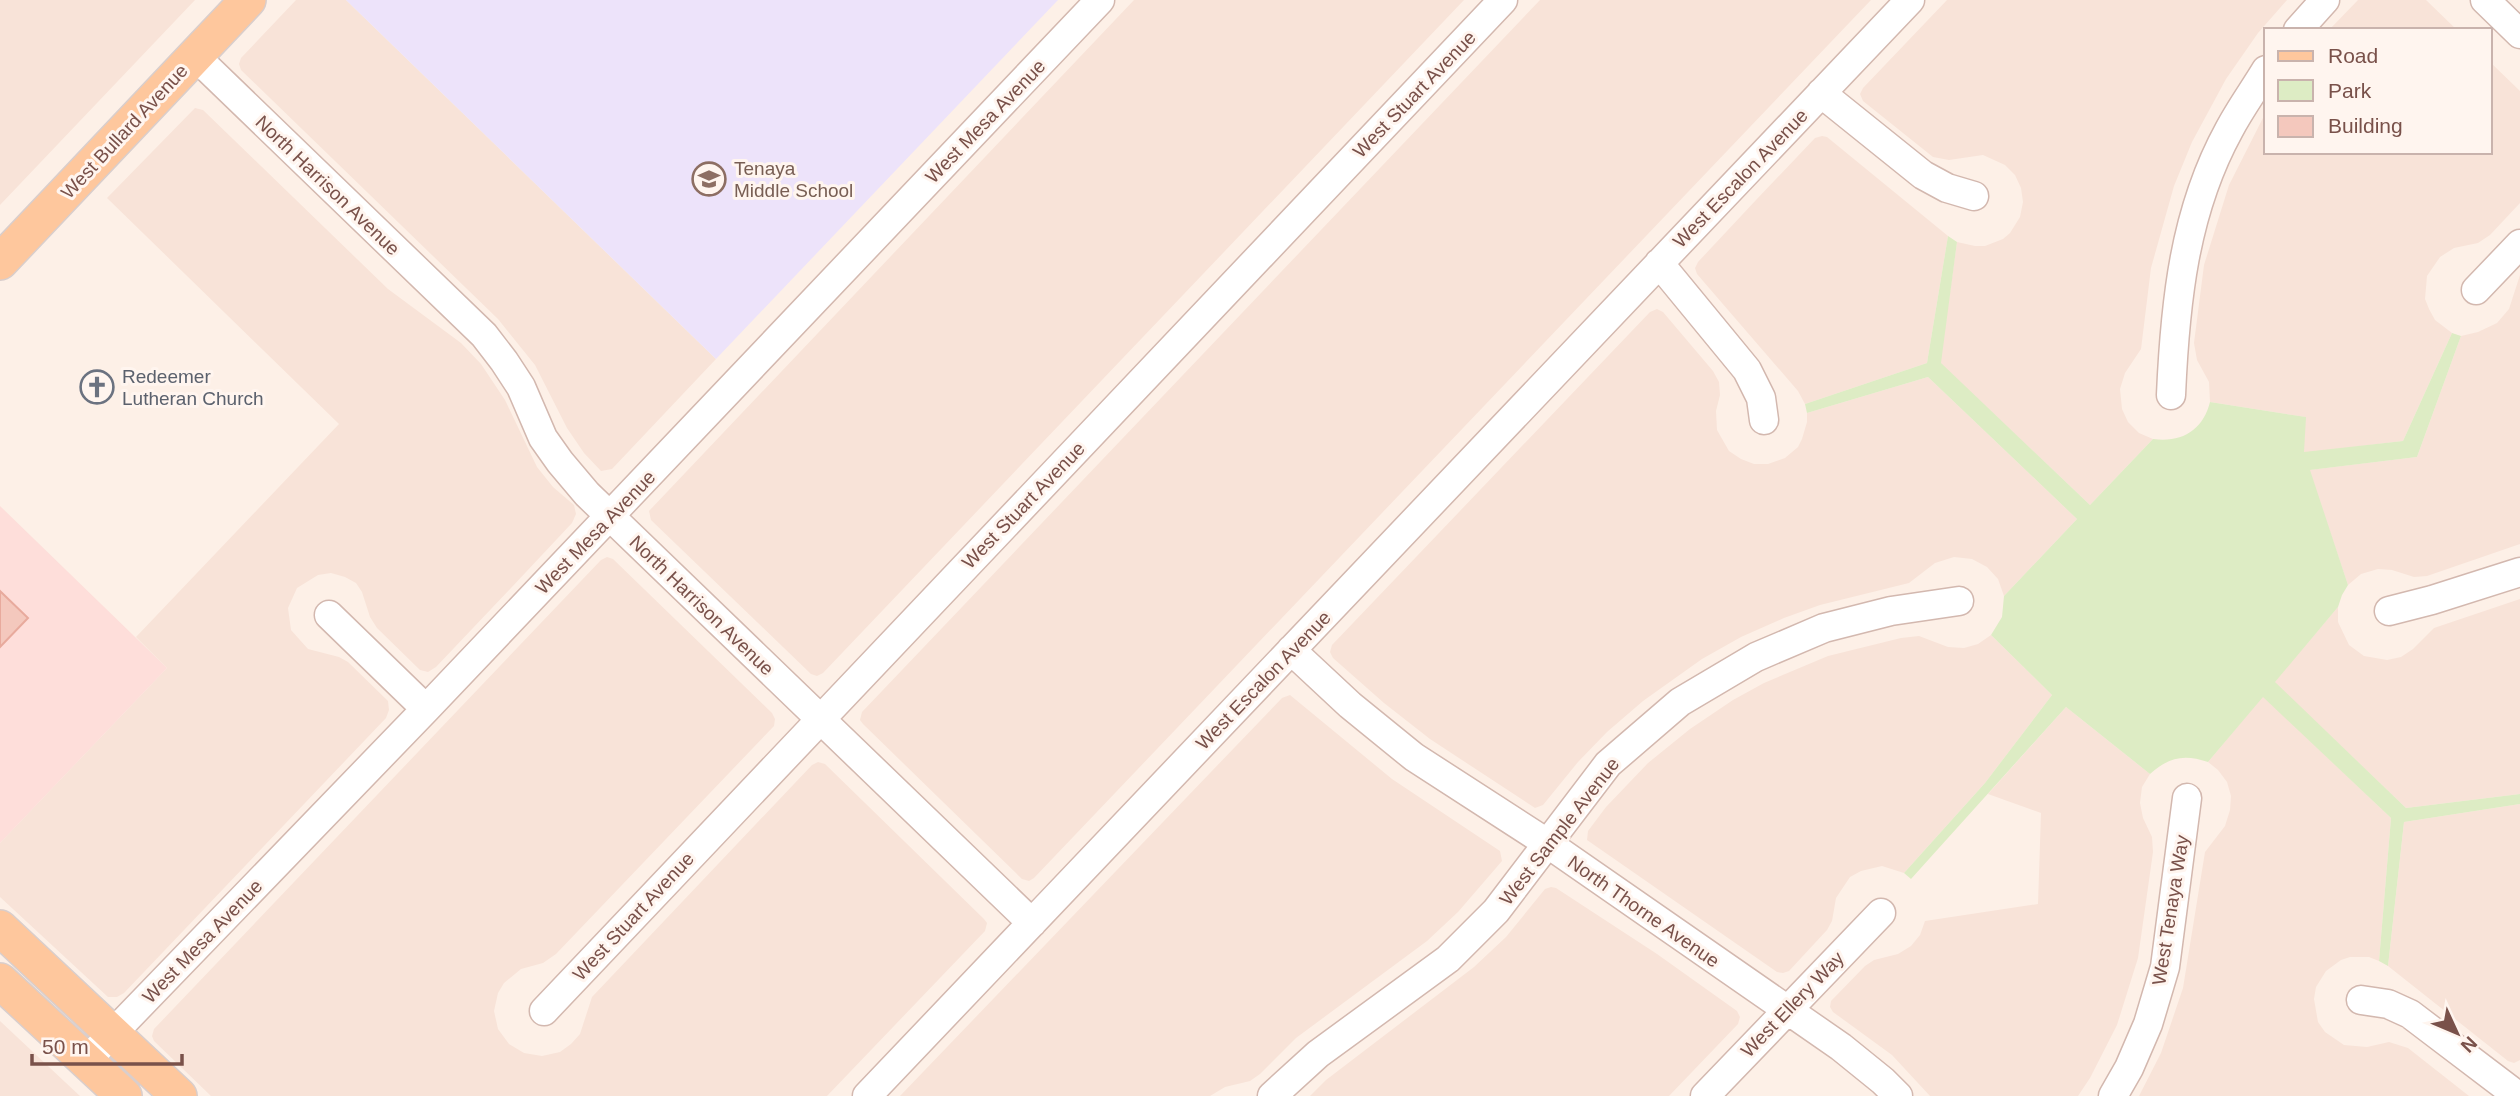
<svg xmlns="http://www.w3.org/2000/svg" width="2520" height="1096" font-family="Helvetica,sans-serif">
  <rect width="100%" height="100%" fill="#fdf0e7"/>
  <path fill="#f8e3d8" d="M0,0H195L0,205Z
    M296,0H346L716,359L612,469L601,471L584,453L567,428L535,365L498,319L241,70L239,64L241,58Z
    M1134,0H1464L823,673L817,676L811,674L651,520L649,511Z
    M1540,0H1871L1034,878L1029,881L1022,879L863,724L860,720L862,712Z
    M1947,0H2287L2258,33L2226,79L2192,142L2174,186L2151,268L2141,349L2125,373L2120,389L2122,409L2128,422L2139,433L2153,439L2090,505L1940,363L1957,242L1975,246H1985L2003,239L2010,233L2020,217L2023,202L2021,188L2015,175L2005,165L1983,155L1949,160L1933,157L1863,101L1860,94L1863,88Z
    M2358,0H2426L2457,30H2329Z
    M2490,62L2520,91V203L2490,235L2478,243L2454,248L2440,257L2427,276L2425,299L2429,309L2435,320L2452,333L2403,441L2303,453L2305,417L2210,402L2209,382L2197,360L2194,343L2204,265L2229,185L2266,112V152H2490Z
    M195,108L203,110L388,289L461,343L481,364L505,400L537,467L553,487L574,505L576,514L572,523L511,588L436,667L428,672L420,670L377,628L370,617L362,592L356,583L345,577L331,573L318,575L297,588L288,608L291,630L308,649L339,657L348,662L388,701L389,710L386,718L124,993L117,997H108L0,897V843L167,668L136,637L339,424L107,198Z
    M1822,136L1827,137L1948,236L1927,363L1805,404L1798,391L1697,274L1695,268L1698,262L1756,200L1815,138Z
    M2520,275V544L2427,576L2414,577L2392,570L2378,569L2361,574L2348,585L2309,470L2417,457L2461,336L2478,332L2497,323L2509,309Z
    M1657,309L1663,312L1713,371L1719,382L1720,395L1716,411L1717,430L1729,451L1741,459L1754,464H1768L1785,458L1798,447L1802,439L1807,422V413L1928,377L2077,519L2004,596L1998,579L1987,567L1972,559L1954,557L1935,563L1909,583L1820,605L1784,618L1741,637L1702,659L1643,701L1607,732L1578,762L1543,805L1535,808L1430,739L1384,703L1333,658L1330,652L1332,645L1650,312Z
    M607,557L613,559L772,713L775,719L774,726L556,954L543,963L521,969L504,983L498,993L494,1011L498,1029L509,1044L524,1053L542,1056L560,1052L571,1044L580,1034L592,997L812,765L818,762L825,764L984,919L987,923L985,931L827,1096H211L154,1041L152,1036L154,1029L601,560Z
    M2520,599V794L2406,808L2274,682L2338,607V622L2349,645L2364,656L2387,660L2401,657L2413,649L2434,628Z
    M1991,635L2052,695L1985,783L1904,873L1882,866L1861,871L1850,877L1836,898L1832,921L1827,930L1789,971L1783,973L1777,972L1587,840L1588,831L1606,807L1648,763L1690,729L1733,700L1764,683L1828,656L1901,638L1919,636L1948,647L1964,648L1978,644Z
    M1290,695L1392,779L1500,851L1502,861L1458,912L1427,941L1296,1038L1260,1074L1250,1081L1225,1087L1210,1096H900L1282,698Z
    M2263,696L2391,818L2379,961L2369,957H2350L2341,960L2326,971L2316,987L2314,999L2318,1022L2325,1032L2344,1045L2367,1047L2389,1042L2408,1048L2469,1096H2139L2161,1053L2183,988L2205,852L2225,826L2230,810L2231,796L2227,782L2218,770L2208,762Z
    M2066,707L2150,774L2142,787L2140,803L2143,818L2152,837L2153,852L2138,958L2117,1025L2090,1078L2078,1096H1930L1892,1055L1833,1012L1830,1007L1831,1001L1865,966L1874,960L1898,954L1911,946L1920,935L1925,921L2038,904L2041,813L1988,794Z
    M2520,804V1060L2514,1063L2508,1061L2388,966L2404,822Z
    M1551,887L1556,888L1657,954L1737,1011L1740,1017L1738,1024L1669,1096H1310L1326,1080L1474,967L1506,937L1545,889Z
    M0,1021L65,1082L80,1096H0Z"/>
  <path fill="#fededa" d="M0,506L167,668L0,843Z"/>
  <path fill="#ede3fa" d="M346,0H1058L716,359Z"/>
  <path fill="#ddecc4" d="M1948,236L1957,242L1941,363L2090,505L2153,439C2182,443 2203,430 2210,402L2306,417L2304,452L2403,441L2452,333L2461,336L2417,457L2310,470L2348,585L2342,595L2338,607L2275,682L2406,808L2520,794V804L2404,822L2388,966L2379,961L2391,818L2263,697L2208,762C2184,754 2169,757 2150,774L2066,707L1911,879L1904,873L1985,783L2052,695L1991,635L2002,617L2004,596L2077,519L1928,377L1807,413L1805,404L1927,363Z"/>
  <path fill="#f4c8bd" stroke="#e8aa9d" stroke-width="2" d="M0,591L28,618L0,647Z"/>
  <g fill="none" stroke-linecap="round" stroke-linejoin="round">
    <defs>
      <path id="minor" d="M2485,0L2520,34
        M2298,30L2325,0
        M195,56L484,335L504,361L521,387L543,438L560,462L587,494L1032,923
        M1821,93L1923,175L1947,188L1974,196
        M1659,263L1747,370L1761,398L1764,420
        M2476,290L2520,244
        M2171,395C2175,303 2184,212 2229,130C2240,109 2254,90 2266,70
        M2389,611L2432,600L2520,572
        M329,615L426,709
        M1291,650L1350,705L1414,757L1547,843L1841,1047L1883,1081L1898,1096
        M2361,1000L2388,1004L2410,1014L2518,1096
        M544,1011L1503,0
        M86,1061L426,709L1100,0
        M867,1096L1910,0
        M1272,1096L1318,1054L1448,959L1496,911L1608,764L1680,702L1756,657L1824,628L1891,611L1959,601
        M1705,1096L1881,913
        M2113,1096L2129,1068L2148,1024L2165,967L2187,798"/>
      <path id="major" d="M0,262L248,0
        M0,928L179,1096
        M0,981L124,1096"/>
    </defs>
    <use href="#minor" stroke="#d3b8af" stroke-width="31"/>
    <use href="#major" stroke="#d9cecc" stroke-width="38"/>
    <use href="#minor" stroke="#fff" stroke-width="28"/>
    <use href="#major" stroke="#fec79d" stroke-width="35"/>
  </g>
  <defs>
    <symbol id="school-ring" viewBox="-11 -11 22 22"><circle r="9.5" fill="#fff5ef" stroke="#8d6e63" stroke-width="1.5"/><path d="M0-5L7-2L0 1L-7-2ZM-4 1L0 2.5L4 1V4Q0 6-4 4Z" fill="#8d6e63"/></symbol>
    <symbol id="church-ring" viewBox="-11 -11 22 22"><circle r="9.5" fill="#fff5ef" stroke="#6b7280" stroke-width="1.5"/><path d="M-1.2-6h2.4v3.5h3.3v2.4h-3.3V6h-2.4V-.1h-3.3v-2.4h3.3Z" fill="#6b7280"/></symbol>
  </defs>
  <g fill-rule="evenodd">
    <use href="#school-ring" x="690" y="160" width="38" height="38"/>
    <use href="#church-ring" x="78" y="368" width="38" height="38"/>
  </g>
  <g text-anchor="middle" stroke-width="6" stroke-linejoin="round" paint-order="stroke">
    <g font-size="19" fill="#79514a" stroke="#fff5ef">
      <text transform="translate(1414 94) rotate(-46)" y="7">West Stuart Avenue</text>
      <text transform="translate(985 121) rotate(-46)" y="7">West Mesa Avenue</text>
      <text transform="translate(124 131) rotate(-47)" y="7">West Bullard Avenue</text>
      <text transform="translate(1740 178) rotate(-46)" y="7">West Escalon Avenue</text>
      <text transform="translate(328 185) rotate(44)" y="7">North Harrison Avenue</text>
      <text transform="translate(1023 505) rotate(-46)" y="7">West Stuart Avenue</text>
      <text transform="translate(595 532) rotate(-46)" y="7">West Mesa Avenue</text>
      <text transform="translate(702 605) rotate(44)" y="7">North Harrison Avenue</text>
      <text transform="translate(1263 680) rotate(-46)" y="7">West Escalon Avenue</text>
      <text transform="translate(1559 831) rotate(-52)" y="7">West Sample Avenue</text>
      <text transform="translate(2170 910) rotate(-81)" y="7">West Tenaya Way</text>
      <text transform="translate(1644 911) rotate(35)" y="7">North Thorne Avenue</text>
      <text transform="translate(633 916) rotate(-47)" y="7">West Stuart Avenue</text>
      <text transform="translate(202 941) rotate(-46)" y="7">West Mesa Avenue</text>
      <text transform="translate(1792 1004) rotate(-46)" y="7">West Ellery Way</text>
    </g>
    <g font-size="19" fill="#785e54" stroke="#fff5ef" text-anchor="start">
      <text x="734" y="175">Tenaya<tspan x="734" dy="22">Middle School</tspan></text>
    </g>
    <g font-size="19" fill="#5b616d" stroke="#fff5ef" text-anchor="start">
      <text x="122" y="383">Redeemer<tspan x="122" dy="22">Lutheran Church</tspan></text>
    </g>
  </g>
  <rect x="2264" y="28" width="228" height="126" fill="#fff5ef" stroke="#c9b3ad" stroke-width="2"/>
  <rect x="2278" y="51" width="35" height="10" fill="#fec79d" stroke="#c9b3ad" stroke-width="2"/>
  <text x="2328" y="63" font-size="21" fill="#79514a">Road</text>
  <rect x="2278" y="80" width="35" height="21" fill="#ddecc4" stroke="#c9b3ad" stroke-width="2"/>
  <text x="2328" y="98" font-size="21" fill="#79514a">Park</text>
  <rect x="2278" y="116" width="35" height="21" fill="#f4c8bd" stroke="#c9b3ad" stroke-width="2"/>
  <text x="2328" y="133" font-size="21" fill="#79514a">Building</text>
  <g transform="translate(2457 1033) rotate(134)" stroke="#fff5ef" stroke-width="5" paint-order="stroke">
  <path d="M0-5L12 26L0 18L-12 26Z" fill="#79514a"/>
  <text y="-10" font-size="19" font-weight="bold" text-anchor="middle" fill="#79514a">N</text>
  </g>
  <path d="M32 1054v10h150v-10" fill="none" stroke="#79514a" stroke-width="3.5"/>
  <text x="42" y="1054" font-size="21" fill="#79514a" stroke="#fff5ef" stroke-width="5" paint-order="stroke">50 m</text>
</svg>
